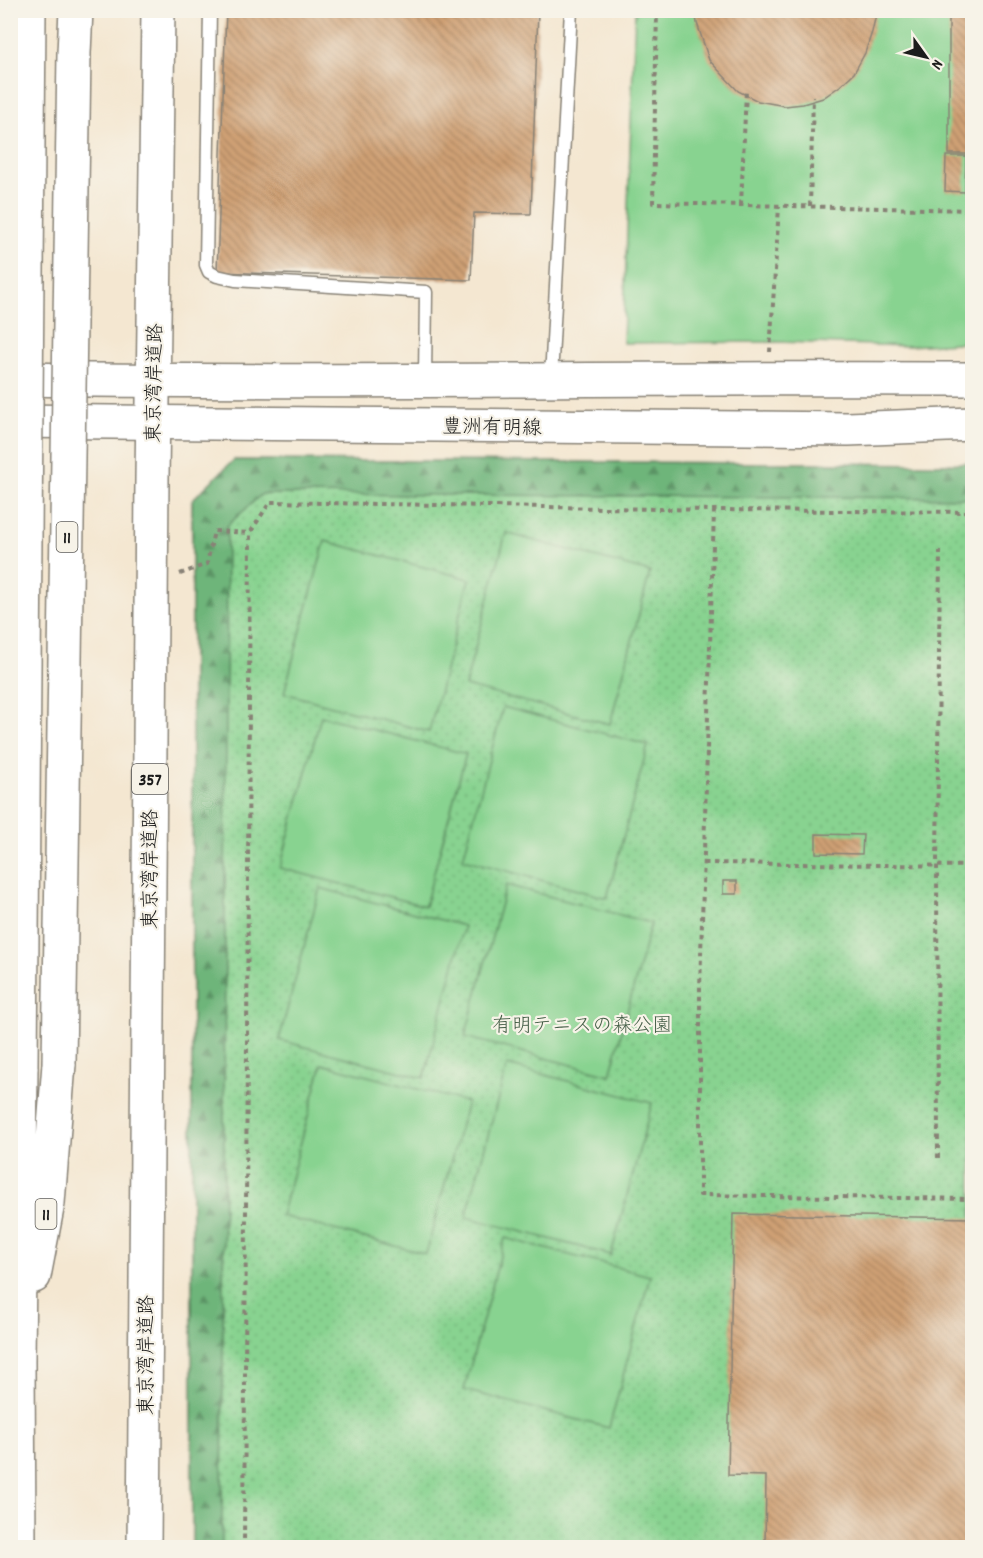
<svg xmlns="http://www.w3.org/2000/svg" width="983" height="1558" font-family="Dekko,'Klee One',sans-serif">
  <defs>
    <pattern id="green-dots" width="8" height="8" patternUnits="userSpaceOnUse" patternTransform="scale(1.5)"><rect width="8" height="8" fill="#88d390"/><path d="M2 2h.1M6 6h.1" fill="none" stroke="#75b57c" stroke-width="1.8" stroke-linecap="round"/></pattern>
    <pattern id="forest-firs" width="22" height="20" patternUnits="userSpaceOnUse" patternTransform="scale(1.5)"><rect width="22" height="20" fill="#6eb57a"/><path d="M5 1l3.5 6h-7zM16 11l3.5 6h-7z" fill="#5a9263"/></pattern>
    <pattern id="building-back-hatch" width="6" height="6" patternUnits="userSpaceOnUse" patternTransform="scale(1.5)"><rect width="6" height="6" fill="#cfa074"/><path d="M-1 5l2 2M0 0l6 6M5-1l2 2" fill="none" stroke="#a7825e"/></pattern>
  </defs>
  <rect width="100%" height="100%" fill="#f7f3e8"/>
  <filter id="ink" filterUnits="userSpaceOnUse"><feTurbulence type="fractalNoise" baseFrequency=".0167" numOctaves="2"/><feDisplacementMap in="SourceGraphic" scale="12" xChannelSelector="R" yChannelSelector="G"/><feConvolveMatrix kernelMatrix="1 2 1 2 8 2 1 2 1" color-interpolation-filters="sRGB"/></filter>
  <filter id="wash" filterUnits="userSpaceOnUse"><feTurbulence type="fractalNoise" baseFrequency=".008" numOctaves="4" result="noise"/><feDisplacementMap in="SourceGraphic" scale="24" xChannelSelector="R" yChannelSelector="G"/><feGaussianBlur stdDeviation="1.35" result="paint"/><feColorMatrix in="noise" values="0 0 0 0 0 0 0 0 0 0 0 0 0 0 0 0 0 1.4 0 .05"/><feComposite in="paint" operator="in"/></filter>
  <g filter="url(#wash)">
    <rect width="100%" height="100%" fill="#f4e7d1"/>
    <path fill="url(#green-dots)" stroke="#527856" stroke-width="1.5" d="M234,460L949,464L972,462V1547H192V500Z"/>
    <path fill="url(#forest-firs)" stroke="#45684b" stroke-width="1.5" d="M234,460L949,464L972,462V498L262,494L227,526L222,1547L192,1548V500Z"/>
    <path fill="#88d390" stroke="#527856" stroke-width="1.5" d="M635,11H972V342L909,346L777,342L623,343Z
      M506,533L650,572L610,724L465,686Z
      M325,541L469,579L429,732L284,693Z
      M503,707L648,745L607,898L463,859Z
      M321,716L466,754L425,906L280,868Z
      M506,885L651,923L610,1075L465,1037Z
      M320,888L464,926L424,1078L279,1040Z
      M322,1064L467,1102L426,1254L281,1216Z
      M507,1065L652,1103L611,1255L466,1217Z
      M505,1238L650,1276L609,1428L464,1390Z"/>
    <g id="blocks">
      <path fill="url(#building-back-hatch)" d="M226,10H538L531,214L474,213L471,280L217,272Z
        M695,10H877L872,32L865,53L854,73L840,86L823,98L803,104L785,106L758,101L738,91L709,60L697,23Z
        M949,10H972V154H949Z
        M946,156H966L965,192L945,191Z
        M816,834L863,835L862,854L816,853Z
        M723,881H737V894H723Z
        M733,1214L972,1218V1548H765L766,1476L728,1475Z"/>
    </g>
  </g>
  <g filter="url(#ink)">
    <use href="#blocks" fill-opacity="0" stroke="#888276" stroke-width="1.5"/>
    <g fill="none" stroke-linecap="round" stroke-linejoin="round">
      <defs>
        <path id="lane" d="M210,10L206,265L209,272L217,276L235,280L426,292L425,379
          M551,378L571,10"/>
        <path id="secondary" d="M10,379C331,384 652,377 972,379
          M10,421L848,429L972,424"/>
        <path id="highway" d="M34,1276L48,1203L59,1064
          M19,1548L18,1362L21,1067
          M144,1548L152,479L158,10"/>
      </defs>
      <use href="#lane" stroke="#888276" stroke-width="15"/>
      <use href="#secondary" stroke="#888276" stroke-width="36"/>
      <use href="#highway" stroke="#888276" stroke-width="36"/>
      <path stroke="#888276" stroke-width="4" stroke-dasharray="4.5 4.5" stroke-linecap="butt" d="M657,10L653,203L972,210
        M741,205L746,91
        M810,206L813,97
        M770,352L779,206
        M714,510L700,989V1195L972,1199
        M180,574L207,564L214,531L250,533
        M704,863L972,866
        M938,1158L937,865L940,551
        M244,1548L250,533L270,502L714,510L972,512"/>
      <use href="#lane" stroke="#fff" stroke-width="12"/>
      <use href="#secondary" stroke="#fff" stroke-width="33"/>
      <use href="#highway" stroke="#fff" stroke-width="33"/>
      <defs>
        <path id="highway-bridge" d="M59,1064L74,53L76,10
          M21,1067L29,10"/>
      </defs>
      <use href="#highway-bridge" stroke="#888276" stroke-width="36" stroke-linecap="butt"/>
      <use href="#highway-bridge" stroke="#fff" stroke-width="33"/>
    </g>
  </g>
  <g text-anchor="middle" stroke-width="4.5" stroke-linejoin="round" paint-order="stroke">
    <g fill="#f7f3e8" stroke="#5e5c59" stroke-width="1.5">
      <rect x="56.5" y="522" width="21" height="30" rx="4.5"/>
      <rect x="132" y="764" width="36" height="30" rx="4.5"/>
      <rect x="35.5" y="1199" width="21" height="30" rx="4.5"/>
    </g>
    <g font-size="18" font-weight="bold" fill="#1c1c1c">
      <text x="67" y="543">11</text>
      <text x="150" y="785">357</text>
      <text x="46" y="1220">11</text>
    </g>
    <g font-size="20" fill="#1c1c1c" stroke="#f7f3e8">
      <text transform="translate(153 383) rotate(-89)" y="7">東京湾岸道路</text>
      <text transform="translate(492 426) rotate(1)" y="7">豊洲有明線</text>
      <text transform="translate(149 869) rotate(-90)" y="7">東京湾岸道路</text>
      <text transform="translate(145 1355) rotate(-90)" y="7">東京湾岸道路</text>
    </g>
    <g font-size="20" fill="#425c45" stroke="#f7f3e8">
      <text x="582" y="1031">有明テニスの森公園</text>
    </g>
  </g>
  <rect width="983" height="1558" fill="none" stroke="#f7f3e8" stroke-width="36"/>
  <g transform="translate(926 57) rotate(124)" stroke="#f7f3e8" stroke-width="4.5" paint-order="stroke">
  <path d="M0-4.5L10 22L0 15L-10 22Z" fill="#1c1c1c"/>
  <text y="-9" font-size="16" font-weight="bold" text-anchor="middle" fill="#1c1c1c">N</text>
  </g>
</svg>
